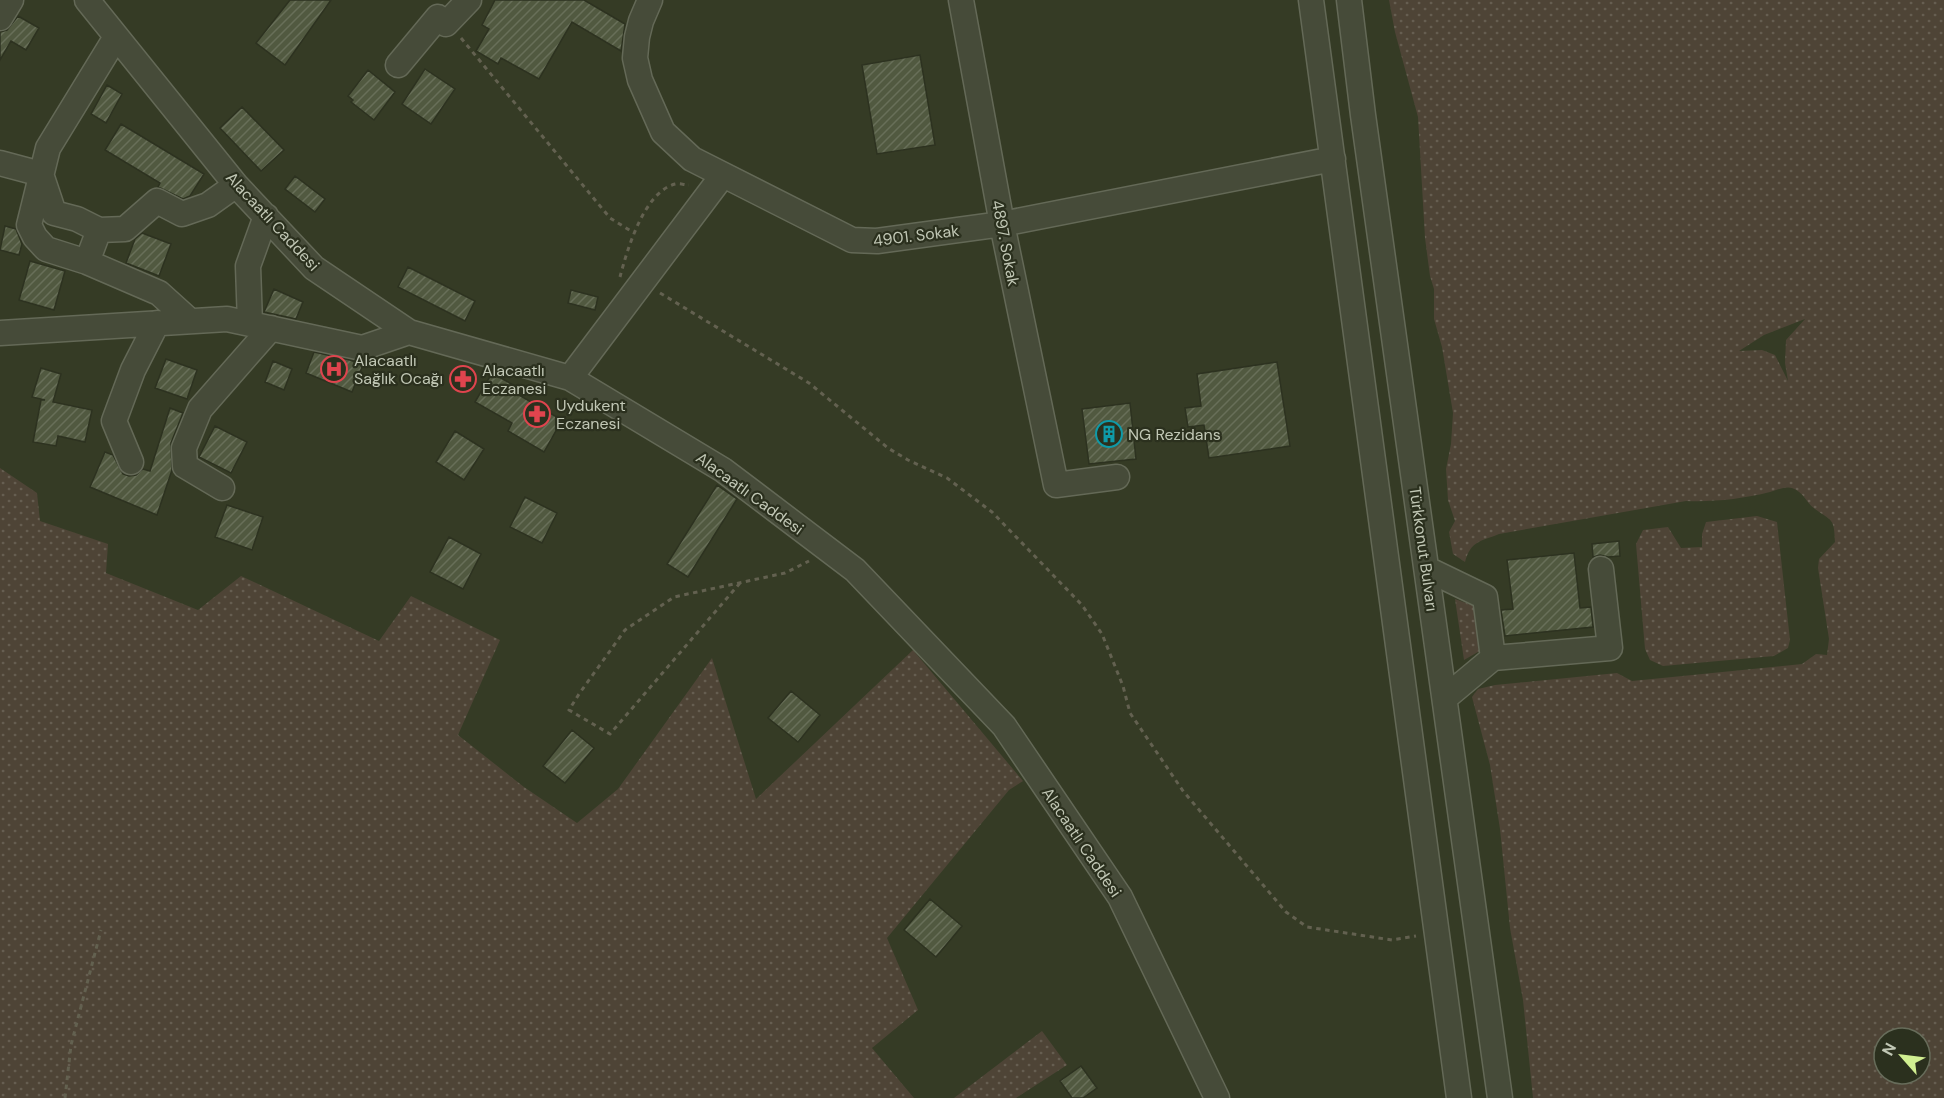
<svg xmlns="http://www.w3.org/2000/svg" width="1944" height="1098" font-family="'DM Sans',sans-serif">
  <defs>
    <pattern id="grass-dots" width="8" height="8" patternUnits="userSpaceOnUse" patternTransform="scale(1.5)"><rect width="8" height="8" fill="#4e4436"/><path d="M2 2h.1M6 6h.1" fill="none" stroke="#665e51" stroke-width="1.8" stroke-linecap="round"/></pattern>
    <pattern id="building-hatch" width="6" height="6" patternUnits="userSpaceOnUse" patternTransform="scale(1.5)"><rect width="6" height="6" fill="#515940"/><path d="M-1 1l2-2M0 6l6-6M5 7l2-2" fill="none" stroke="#686f59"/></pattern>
  </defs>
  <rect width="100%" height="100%" fill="#353b25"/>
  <path fill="url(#grass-dots)" fill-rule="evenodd" d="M1389,0H1944V1098H1533L1523,1000L1510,928L1500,829L1490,765L1472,697L1478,689L1495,685L1617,673L1632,681L1802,664L1816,654L1827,655L1829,639L1818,568L1819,559L1835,542C1834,518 1833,522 1815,509C1806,503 1804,492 1792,488C1786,486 1776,490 1770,492C1742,499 1714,502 1686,501L1499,534C1479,542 1471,541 1465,562L1453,554L1449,532L1455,521L1448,500L1446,469L1451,444L1453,413L1442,347L1434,319V289L1430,276L1425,238L1418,117L1395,32ZM1805,319L1786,340L1785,363L1788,381L1775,355L1762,350L1739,351L1764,335ZM1884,1038H1920V1074H1884Z
    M0,468L37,493L40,521L108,544L106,573L198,610L241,576L379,641L411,596L500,640L458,735L524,787L577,823L618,789L712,658L756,799L913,650L1023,781L1009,790L887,938L918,1010L872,1048L914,1098H0Z
    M1757,516L1777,522L1790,640L1788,648L1774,656L1663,666L1650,660L1645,649L1636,544L1643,530L1668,527L1681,548L1702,547V534L1706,522Z
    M1455,599L1480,608L1485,648L1464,660Z
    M1042,1031L1067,1065L1016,1098H954Z"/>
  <path fill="url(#building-hatch)" stroke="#2d3220" stroke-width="1.5" d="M290,0H331L285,65L256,43Z
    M495,0H584L625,24L621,51L572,22L539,79L501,58L498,64L476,51L489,29L482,25Z
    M18,16L39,28L26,50L11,41L0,60V32L7,30Z
    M920,55L935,145L877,154L862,65Z
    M425,69L455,89L431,124L402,104Z
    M368,70L395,92L374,120L351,102L353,100L348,96Z
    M107,85L122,94L106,123L91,114Z
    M242,107L284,150L261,171L220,128Z
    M121,124L204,174L190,196L183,199L158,187L160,183L105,150Z
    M295,176L325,199L315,212L285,189Z
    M5,226L16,229L22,244L19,255L0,250Z
    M142,233L171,244L159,276L126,263L135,239Z
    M30,261L65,271L54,310L19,300Z
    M408,267L475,301L465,321L398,287Z
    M274,289L303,302L296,319L264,312Z
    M571,290L598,297L595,310L568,303Z
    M314,352L350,360L363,365L352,392L306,373Z
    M166,359L197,370L187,399L155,388Z
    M273,361L292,369L284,390L265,382Z
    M1277,362L1290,446L1209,458L1204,425L1188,427L1185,408L1201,406L1197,374Z
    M41,368L61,374L53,402L92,410L85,442L58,436L56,446L33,442L41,400H45L32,397Z
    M492,373L515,386L512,391L562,420L544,452L508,431L512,423L475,402Z
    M1130,403L1136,459L1089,464L1082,409Z
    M170,408L183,413L171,443L172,470L157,515L90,487L105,452L113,455L123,474L129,476L136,475L143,469L150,471Z
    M215,426L247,442L231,473L199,457Z
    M455,431L484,449L464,480L436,462Z
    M717,485L737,499L688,577L667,564Z
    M525,497L557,513L542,543L510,527Z
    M227,505L263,517L252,550L215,537Z
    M449,537L481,554L463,589L430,572Z
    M1619,541L1620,556L1608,557L1600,555L1593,557L1592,544Z
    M1574,553L1580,608L1591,607L1593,627L1505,636L1501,610L1513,609L1507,560Z
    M791,691L820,715L798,742L768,718Z
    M572,730L594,748L565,783L543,766Z
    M930,899L962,926L936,957L904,930Z
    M1081,1066L1097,1088L1083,1098H1072L1060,1081Z"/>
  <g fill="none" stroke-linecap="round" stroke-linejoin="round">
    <defs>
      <path id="minor" d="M87,0L236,185L314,268L409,332L570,378L723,470L855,570L1004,726L1120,897L1217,1098
        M650,0L641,21L637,37L635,58L640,80L663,132L692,159L852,240L877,241L1002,224L1333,159
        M961,0L1002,224L1056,485L1117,477
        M1311,0L1459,1098
        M1349,0L1363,115L1500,1098
        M0,18L11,0
        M446,24L469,0
        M116,37L48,148L29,225L35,237L46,249L87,262L159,293L190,321
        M398,65L438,17
        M0,163L41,174L54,213L77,219L99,230L87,262
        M99,230L125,229L157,201L182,214L208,205L236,185
        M250,324L248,266L266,216
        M0,333L227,319L362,348L409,332
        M570,378L723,175
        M131,462L114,421L133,370L157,323
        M222,488L185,466L184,448L200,409L271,328
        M1427,569L1485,597L1493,658
        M1445,698L1493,658L1610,648L1601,569"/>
    </defs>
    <use href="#minor" stroke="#646957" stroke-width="27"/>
    <path stroke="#636150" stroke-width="3" stroke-dasharray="4.5 4.5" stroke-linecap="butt" d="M461,38L610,218L634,233
      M620,277C627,250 644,192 675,184C679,183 685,185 689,185
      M660,293L809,383L888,448L908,460L947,478L992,512L1082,605L1102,634L1123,686L1130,713L1183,791L1286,912L1307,927L1392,940L1416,936
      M740,583L610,734L569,710L579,694L625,630L674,597L785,573L809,561
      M65,1098L71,1045L101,930"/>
    <use href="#minor" stroke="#464b39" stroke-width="24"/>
  </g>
  <defs>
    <symbol id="hospital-ring" viewBox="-11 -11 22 22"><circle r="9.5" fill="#2b301e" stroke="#e0444e" stroke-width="1.5"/><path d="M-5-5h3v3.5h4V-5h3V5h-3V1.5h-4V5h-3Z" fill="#e0444e"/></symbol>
    <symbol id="pharmacy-ring" viewBox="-11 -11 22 22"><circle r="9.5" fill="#2b301e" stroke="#e0444e" stroke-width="1.5"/><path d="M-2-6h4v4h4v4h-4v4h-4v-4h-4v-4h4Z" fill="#e0444e"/></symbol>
    <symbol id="building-ring" viewBox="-11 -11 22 22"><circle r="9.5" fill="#2b301e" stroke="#0f9aa8" stroke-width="1.5"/><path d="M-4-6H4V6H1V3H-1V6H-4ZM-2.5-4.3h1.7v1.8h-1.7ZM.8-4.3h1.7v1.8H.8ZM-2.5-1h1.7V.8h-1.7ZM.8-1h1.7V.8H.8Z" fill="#0f9aa8"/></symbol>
  </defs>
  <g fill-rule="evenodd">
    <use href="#hospital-ring" x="319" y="354" width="30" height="30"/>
    <use href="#pharmacy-ring" x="448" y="364" width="30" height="30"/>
    <use href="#pharmacy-ring" x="522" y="399" width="30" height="30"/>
    <use href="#building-ring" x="1094" y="419" width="30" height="30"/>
  </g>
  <g text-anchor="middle" stroke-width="4.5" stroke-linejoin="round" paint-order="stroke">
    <g font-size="16" fill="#c1c7b5" stroke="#2b301e">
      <text transform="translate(273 221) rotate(47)" y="6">Alacaatlı Caddesi</text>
      <text transform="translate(916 235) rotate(-7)" y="6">4901. Sokak</text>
      <text transform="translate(1006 243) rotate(79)" y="6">4897. Sokak</text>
      <text transform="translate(750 493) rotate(36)" y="6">Alacaatlı Caddesi</text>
      <text transform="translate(1424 549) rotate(82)" y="6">Türkkonut Bulvarı</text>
      <text transform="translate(1082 842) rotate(56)" y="6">Alacaatlı Caddesi</text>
    </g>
    <g font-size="16" fill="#c1c7b5" stroke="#2b301e" text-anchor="start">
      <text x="354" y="366">Alacaatlı<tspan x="354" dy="18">Sağlık Ocağı</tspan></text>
      <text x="482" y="376">Alacaatlı<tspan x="482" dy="18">Eczanesi</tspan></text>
      <text x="556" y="411">Uydukent<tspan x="556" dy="18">Eczanesi</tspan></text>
      <text x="1128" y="440">NG Rezidans</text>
    </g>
  </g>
  <g transform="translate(1902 1056) rotate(298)"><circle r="28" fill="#2b301e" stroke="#676c5a" stroke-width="1.5"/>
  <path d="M0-4.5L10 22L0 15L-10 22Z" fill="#d1ef91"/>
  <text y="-9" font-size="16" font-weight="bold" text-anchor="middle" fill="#c1c7b5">N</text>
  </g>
</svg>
